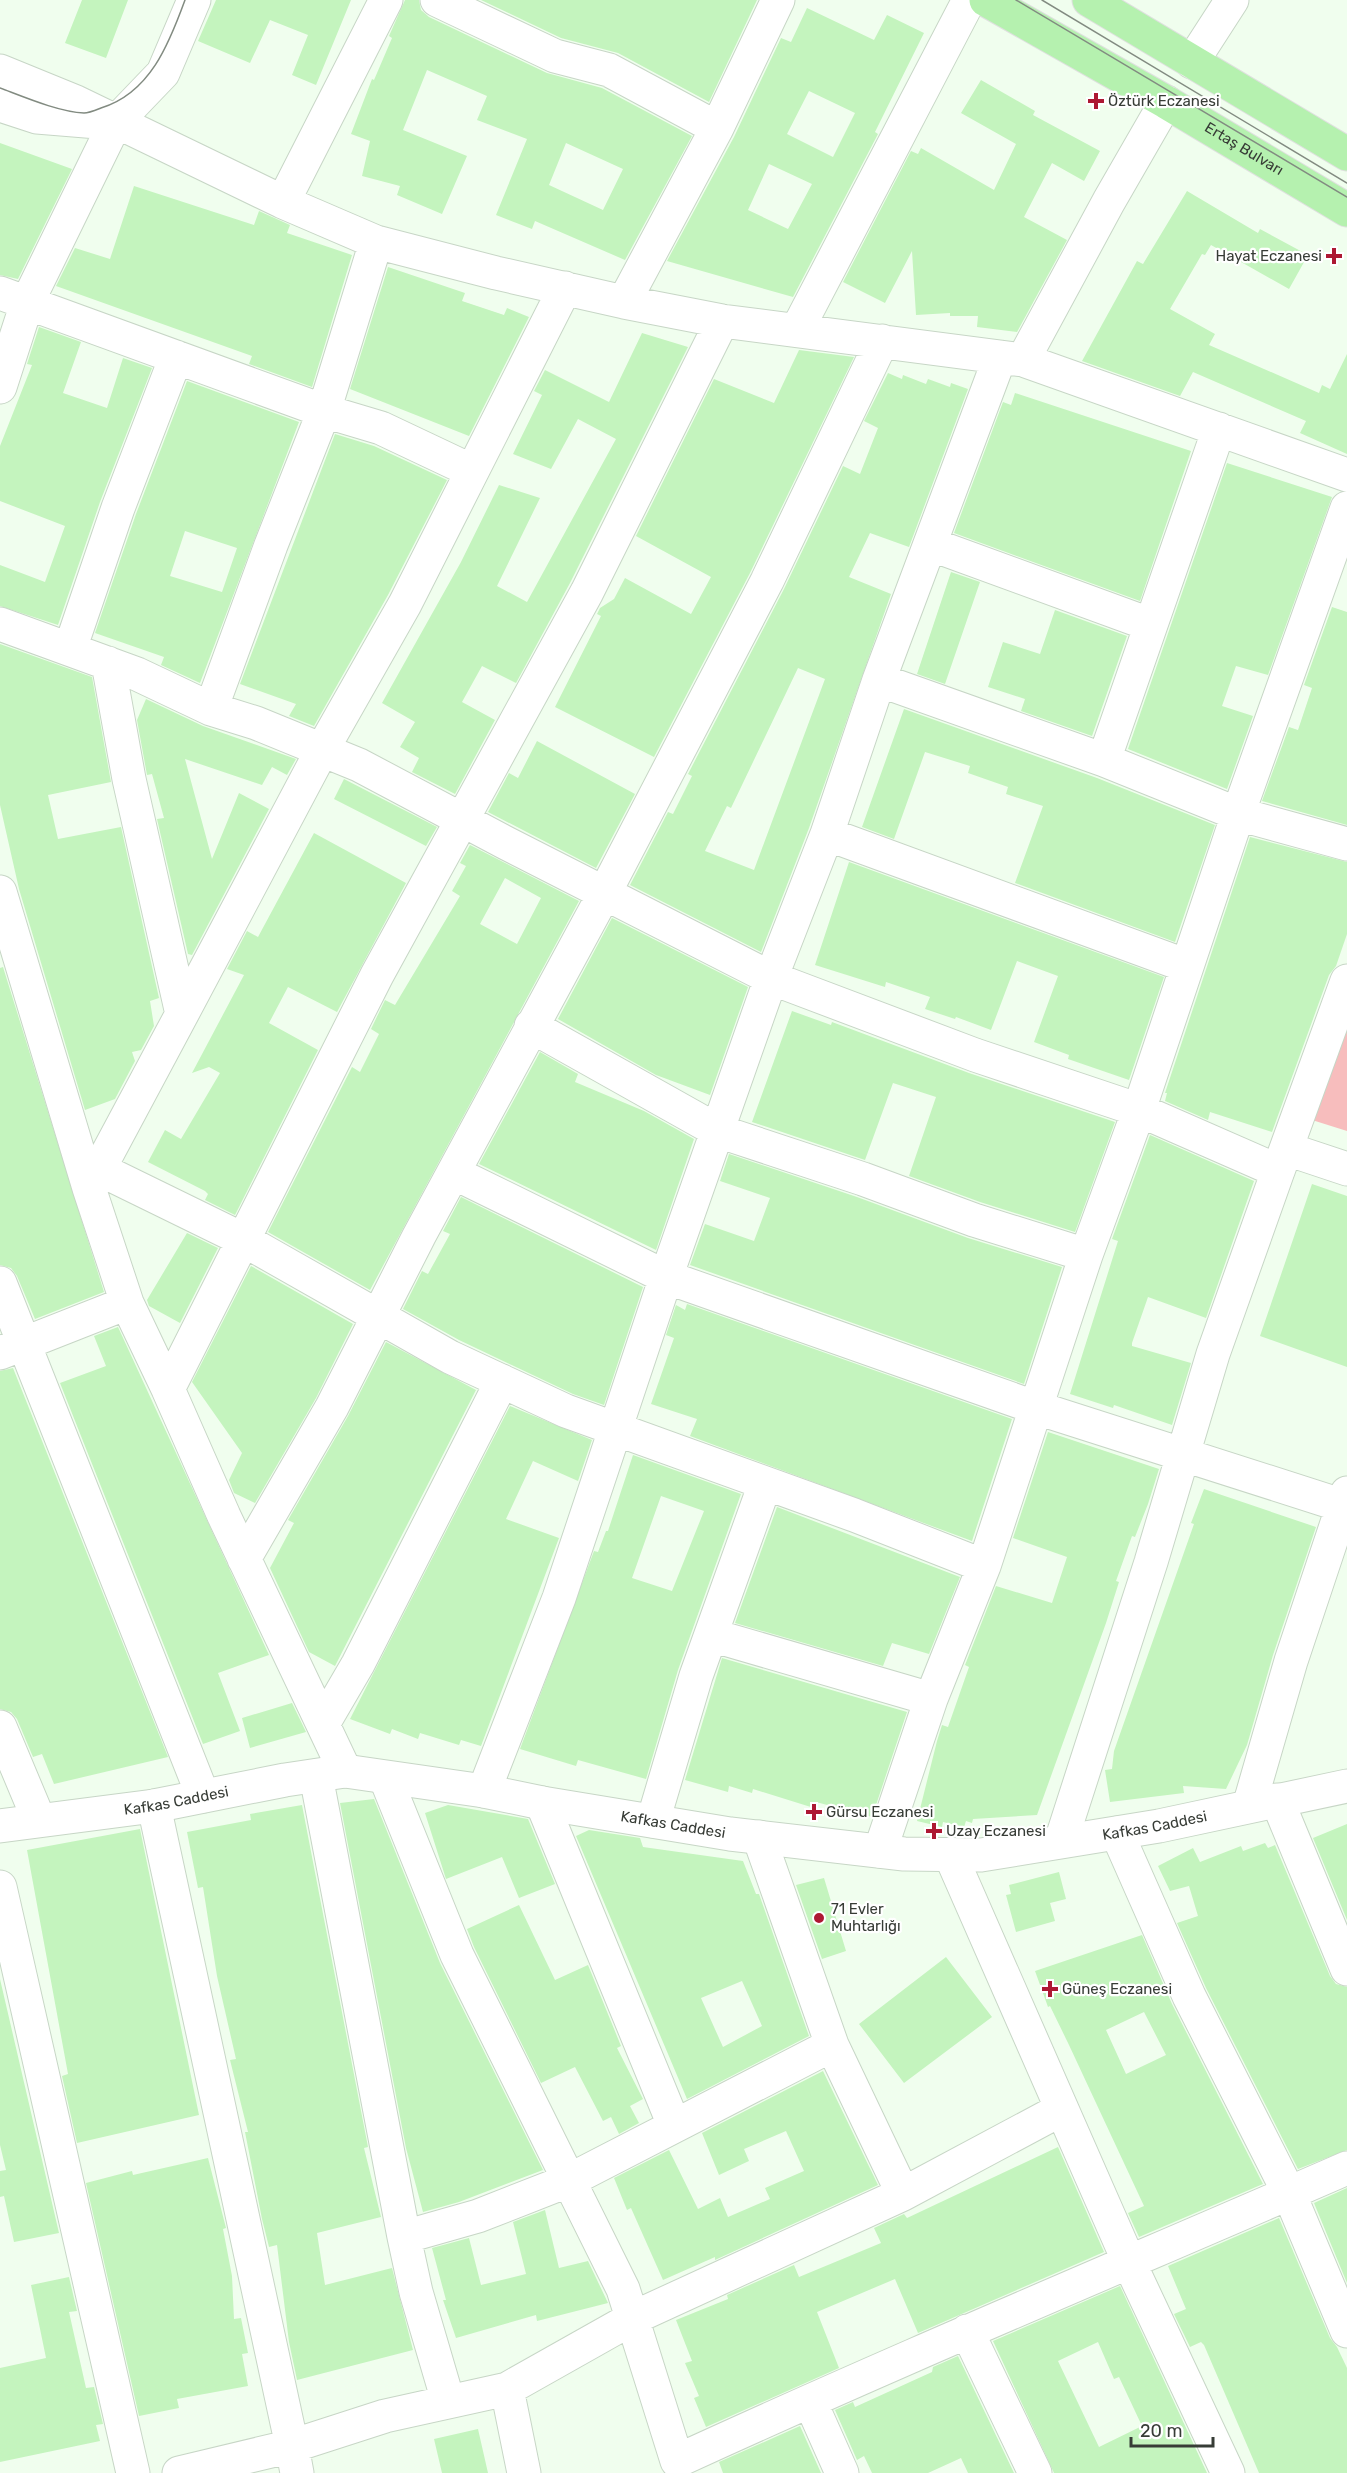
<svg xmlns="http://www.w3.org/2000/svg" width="1347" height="2473" font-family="Rubik,sans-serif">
  <rect width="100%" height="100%" fill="#f0feee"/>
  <path fill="#f7bdbd" d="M1347,1011V1131L1312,1120Z"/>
  <path fill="#c4f4be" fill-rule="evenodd" d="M82,0H128L106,58L65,43Z
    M216,0H351L316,85L292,75L308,35L270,20L250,63L198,41Z
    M405,0H419L421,10L429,17L547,73L602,88L692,136L625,260L535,221L532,229L496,215L527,139L477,120L487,96L427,70L403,130L467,156L442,214L397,195L400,186L362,176L370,141L351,134L372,79L374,80L392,38L389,36ZM566,143L623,169L603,210L549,185Z
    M481,0H757L709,102L618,53L561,38Z
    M807,8L874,40L887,15L924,33L875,132L878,134L793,297L667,261L734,137L781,38L791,42ZM809,91L855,113L833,157L787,134ZM769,164L812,184L788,229L748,210Z
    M981,80L1035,111L1033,115L1100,151L1084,181L1052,163L1024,217L1067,240L1017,332L977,327L978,316H950V313L916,315L912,251L885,303L843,282L911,151L918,154L921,148L994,190L1016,144L961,113Z
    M0,143L72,169L18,279L0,275Z
    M134,186L254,225L259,211L290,225L287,233L352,255L312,387L249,364L252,356L56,286L75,248L110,259Z
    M1187,191L1258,233L1260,229L1308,255L1289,289L1211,245L1205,255L1202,254L1170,309L1215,334L1209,345L1319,393L1322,385L1330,389L1347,354V454L1300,433L1306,421L1193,372L1180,396L1082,361L1137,261L1143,264Z
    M388,267L465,293L462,301L504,315L507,308L529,317L469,436L350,389Z
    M39,327L81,342L63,393L107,408L123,358L152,368L100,502L58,625L0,606V565L45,582L65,526L0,501V446L32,365L27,364Z
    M642,333L688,347L570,583L516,683L482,666L462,702L495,720L455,794L412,772L419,758L400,747L415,722L382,703L461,562L499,485L540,498L497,586L527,602L616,439L578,419L551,469L513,454L542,395L534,391L545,370L609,402Z
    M799,350L854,357L750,573L654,757L555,707L601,616L597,614L600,608L614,599L625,578L691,614L711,577L636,536L714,379L774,403Z
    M888,373L902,379L903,375L926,384L928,379L950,387L951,383L968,389L909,547L870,533L849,577L891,594L809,828L761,952L630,885L668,812L673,814L692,776L688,774L784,589L843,466L860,474L878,428L864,421ZM798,668L825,679L754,870L705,851L727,806L731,808Z
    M187,381L299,422L200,683L161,665L164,657L95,633L136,514ZM185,531L237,548L222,592L170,576Z
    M1015,393L1191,451L1140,601L954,533L1003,402L1011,405Z
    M335,434L374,446L447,480L388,595L314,726L289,716L296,704L240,684Z
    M1227,463L1332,497L1268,675L1236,666L1222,706L1253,716L1227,789L1128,749Z
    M951,572L980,582L945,684L917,674Z
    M1332,607L1347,612V825L1262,801L1289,727L1298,730L1312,688L1304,685Z
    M1055,610L1127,636L1092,736L1021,711L1025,699L988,687L1003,642L1040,654Z
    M0,644L92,677L111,782L48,795L58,839L121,827L159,998L150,1001L154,1026L141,1050L132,1052L135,1061L115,1099L85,1110L19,889L0,805Z
    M146,699L203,726L296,759L287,775L272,767L262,785L185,759L212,859L239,793L269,809L192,955L188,954L157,819L164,818L152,774L147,775L137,720Z
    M904,709L1097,778L1215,825L1175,942L1015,883L1043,806L1006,794L1008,787L968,773L970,766L925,752L894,839L862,827Z
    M537,741L635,794L596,868L488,812L509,773L518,778Z
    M344,779L437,827L426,846L334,799Z
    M314,833L406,883L337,1012L288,987L269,1023L318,1050L235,1215L205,1200L208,1194L205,1191L148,1162L165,1130L181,1139L220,1073L209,1067L192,1073L244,975L227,969L247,931L258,937Z
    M1250,837L1347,862V934L1336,966L1329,975L1272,1132L1210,1112L1208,1120L1165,1101L1167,1093H1165Z
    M470,845L579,901L370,1290L268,1232L352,1067L360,1072L379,1034L371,1029L385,1000L395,1005L460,896L452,891L466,866L460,863ZM505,878L541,898L517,944L480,924Z
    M849,862L1164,977L1129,1080L1068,1059L1069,1055L1034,1042L1058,976L1017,961L991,1030L956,1017L955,1019L925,1009L930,997L886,982L885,987L815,965Z
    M612,918L748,987L710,1095L656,1075L558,1019Z
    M3,967L104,1292L35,1319L17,1276L11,1268L0,1265V968Z
    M792,1011L831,1025L832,1022L969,1073L1115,1122L1075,1232L980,1202L909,1176L936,1097L893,1083L865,1160L752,1122Z
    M540,1052L578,1074L575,1082L644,1111L694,1139L656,1250L479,1164Z
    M1150,1135L1254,1181L1206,1318L1148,1297L1132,1343V1346L1191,1363L1172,1425L1114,1405L1113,1408L1070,1394L1118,1241L1112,1239Z
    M729,1154L857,1197L968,1238L1062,1267L1024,1384L690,1265L705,1224L754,1241L770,1198L720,1181Z
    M1312,1184L1347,1196V1367L1260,1336Z
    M461,1197L643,1287L604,1405L573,1394L459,1340L403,1309L422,1271L428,1274L450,1234L443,1231Z
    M187,1233L218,1248L180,1323L149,1306L147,1300Z
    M251,1266L353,1324L316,1398L255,1503L234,1493L229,1480L242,1453L192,1382Z
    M687,1304L1012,1419L972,1541L690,1436L697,1419L651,1404L674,1338L666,1335L676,1305L685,1310Z
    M118,1327L269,1655L218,1673L240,1731L203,1744L60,1383L106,1366L94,1336Z
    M386,1342L476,1390L335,1666L309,1652L270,1568L294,1523L288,1520L348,1416Z
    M13,1368L168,1757L54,1784L42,1754L33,1757L17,1719L11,1712L0,1709V1371Z
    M510,1406L592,1440L578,1481L533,1461L506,1519L559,1538L481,1746L461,1740L459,1745L420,1733L418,1739L392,1729L390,1734L350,1719Z
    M1048,1432L1159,1469L1148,1504L1135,1537L1132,1536L1116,1581L1119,1582L1106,1623L1037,1815L973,1819L972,1823L966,1821L964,1827L943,1822L942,1827L917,1821L937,1741L942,1725L948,1727L969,1667L965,1665L996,1586L1052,1603L1067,1557L1013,1538Z
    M633,1455L741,1494L678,1670L646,1779L578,1760L576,1766L520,1749L594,1551L598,1552L606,1531H608ZM661,1496L704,1511L672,1591L632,1578Z
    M1204,1489L1316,1527L1273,1655L1247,1745L1226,1789L1183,1786L1184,1793L1110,1802L1105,1770L1112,1769L1114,1751L1194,1524L1191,1523Z
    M777,1507L960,1577L929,1654L892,1643L883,1666L735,1623Z
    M722,1658L907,1712L872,1817L816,1802L814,1808L753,1789L752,1793L729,1786L728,1792L685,1780Z
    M292,1703L306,1732L250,1748L242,1718Z
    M374,1799L440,1963L543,2170L459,2202L423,2212L406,2148L340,1803Z
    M302,1805L368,2147L364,2148L381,2217L317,2233L325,2285L392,2268L413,2350L297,2380L289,2342L277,2245L269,2247L262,2219L245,2132H248L230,2060L236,2059L217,1976L203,1887L198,1888L187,1832L251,1820L250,1814Z
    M448,1805L528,1819L555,1884L519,1898L502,1857L446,1879L425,1813Z
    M1347,1824V1920L1313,1838Z
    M140,1829L199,2115L77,2143L62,2076L68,2074L27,1850Z
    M589,1830L640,1838L643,1847L743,1861L756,1894H759L809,2036L687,2099L576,1836ZM742,1981L762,2026L723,2047L701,1998Z
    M1265,1843L1268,1848L1275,1845L1330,1976L1336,1984L1347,1987V2150L1298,2169L1206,1988L1177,1923L1198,1916L1189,1886L1170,1891L1158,1866L1193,1848L1200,1862L1241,1846L1243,1851Z
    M1059,1872L1066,1899L1050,1903L1055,1921L1016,1932L1006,1895L1011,1894L1009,1885Z
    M824,1878L846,1951L822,1959L796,1885Z
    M519,1905L555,1980L588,1965L621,2046L617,2048L643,2099L630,2106L639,2123L619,2134L611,2117L603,2121L575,2067L541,2083L474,1947L467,1929Z
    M1142,1935L1172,2004L1263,2184L1139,2237L1128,2213L1144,2206L1069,2045L1050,2006L1048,2007L1035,1971ZM1144,2012L1166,2055L1126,2074L1106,2030Z
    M946,1957L992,2017L904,2083L859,2024Z
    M0,1979L59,2233L14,2242L4,2196L0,2197V2171L6,2170L0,2145Z
    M823,2071L878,2185L715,2260V2257L663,2280L631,2208L627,2210L614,2178L669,2150L698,2209L720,2198L728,2217L770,2199L765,2188L804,2171L786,2131L744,2149L749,2161L719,2175L702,2133Z
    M1058,2147L1104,2252L918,2333L895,2279L817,2312L839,2368L706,2427L694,2398L699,2396L685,2363L692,2361L676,2320L728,2299L727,2295L794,2265L799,2277L881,2243L874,2228L904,2214L907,2218Z
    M208,2158L226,2228L223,2229L232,2276L234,2319L241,2318L248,2353L242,2354L248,2386L177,2399L179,2408L139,2416L86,2183L132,2171L133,2175Z
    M1347,2188V2283L1314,2203Z
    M545,2210L559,2268L588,2261L608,2303L537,2321L536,2315L456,2338L443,2300H446L432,2248L469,2238L481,2285L526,2274L513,2222Z
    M1279,2218L1330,2338L1337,2347L1347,2368V2473H1259L1204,2345L1201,2342L1190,2347L1174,2314L1186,2309L1168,2266Z
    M69,2277L77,2311L69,2312L86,2388L94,2387L103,2424L96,2425L100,2441L0,2462V2368L46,2358L31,2285Z
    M1120,2286L1207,2473H1054L993,2341ZM1098,2342L1114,2379L1119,2377L1142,2426L1099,2447L1058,2361Z
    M958,2356L1014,2473H968L961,2458L928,2473H872L864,2456L857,2460L835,2410L853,2402L855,2407L932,2372L933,2367Z
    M800,2426L821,2473H723L719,2462Z
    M478,2429L488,2473H442L434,2439Z"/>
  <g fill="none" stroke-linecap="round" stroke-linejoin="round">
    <defs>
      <path id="minor" d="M1192,62L1232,0
        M0,71L76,102L283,202L386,0
        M0,105L37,117L98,122
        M717,128L778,0
        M283,202L376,242L496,273L624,302L717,128L609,70L555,56L437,0
        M0,293L324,411L381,428L472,471
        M624,302L722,321L1023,360L1109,201L1166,102
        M797,330L969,0
        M1023,360L1347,475
        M0,387L27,303L115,123L163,73L194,0
        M930,544L1149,624
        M0,624L137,674L211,709L256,723L359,765L506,843L771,978L975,1055L1139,1110L1278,1171L1213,1354L1151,1562L1061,1841
        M70,649L118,508L176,357
        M879,680L1104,760L1219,429
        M211,709L271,545L324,411L376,242
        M1104,760L1238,814L1347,844
        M827,834L1187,966
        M0,892L89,1188L127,1303L168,1389L224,1516L345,1771
        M182,1014L322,750L405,604L565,288
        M531,1026L718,1131L863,1179L974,1220L1086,1255
        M1287,1149L1347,1169
        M101,1170L242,1239L450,1357L566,1411L854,1515L984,1566
        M1278,1171L1347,981
        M454,1173L666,1277L1034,1407L1347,1507
        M89,1188L182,1014L129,779L108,663
        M0,1283L203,1796
        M0,1353L127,1303
        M168,1389L377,975L587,592L722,321
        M244,1559L332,1407L419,1236L604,894L767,581L882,341
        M711,1635L931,1699
        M323,1724L358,1664L502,1381
        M0,1727L39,1820
        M316,1776L404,2237L416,2292L448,2401
        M386,1779L457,1955L623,2289L677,2461C899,2359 1124,2265 1347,2168
        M484,1791L559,1598L666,1277L771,978L827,834L879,680L1000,357
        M1277,1800L1347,1969
        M542,1803L674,2125
        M154,1806L292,2446L179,2473
        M1249,1806L1291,1661L1347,1493
        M653,1821L696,1676L765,1484
        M1117,1833L1189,1996L1289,2193L1347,2331
        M880,1851L931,1699L984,1566L1086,1255L1139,1110L1238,814L1347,508
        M950,1854L1129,2262L1228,2473
        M0,1887L133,2473
        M903,2194L1062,2109
        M404,2237L478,2216L570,2180L832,2045L759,1837
        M967,2331L1035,2473
        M507,2389L524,2473
        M810,2401L842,2473
        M297,2473L292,2446L385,2416L507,2389L633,2318L903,2194L832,2045"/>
      <g id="tertiary">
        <path id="s1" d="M0,1826L154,1806L285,1780L345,1771L484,1791L542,1803L730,1834L904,1854L981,1855L1159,1826L1347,1786"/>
      </g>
      <g id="primary">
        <path id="s2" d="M986,0L1166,102L1347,210"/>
        <path d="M1089,0L1347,154"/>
      </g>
    </defs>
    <use href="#minor" stroke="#c7d6c6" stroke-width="35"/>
    <use href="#tertiary" stroke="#c7d6c6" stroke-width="35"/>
    <use href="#primary" stroke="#dfe0df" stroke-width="35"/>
    <use href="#minor" stroke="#fff" stroke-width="33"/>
    <use href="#tertiary" stroke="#fff" stroke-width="33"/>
    <use href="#primary" stroke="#b5f1af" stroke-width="33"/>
    <path stroke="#828b81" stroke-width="1.5" d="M1016,0L1347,197
      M1042,0L1347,183
      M0,88C24,97 59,112 84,113C89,113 96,110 101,108C150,93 169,44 185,0"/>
  </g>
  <g fill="#ad1833" stroke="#fff" stroke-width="2">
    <path d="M1093 92h6v6h6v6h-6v6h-6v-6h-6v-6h6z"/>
    <path d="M1331 247h6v6h6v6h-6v6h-6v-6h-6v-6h6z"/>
    <path d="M811 1803h6v6h6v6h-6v6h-6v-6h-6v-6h6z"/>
    <path d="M931 1822h6v6h6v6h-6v6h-6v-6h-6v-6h6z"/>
    <circle cx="819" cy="1918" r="6"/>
    <path d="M1047 1980h6v6h6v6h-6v6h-6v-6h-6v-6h6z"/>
  </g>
  <g text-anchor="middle" stroke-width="4.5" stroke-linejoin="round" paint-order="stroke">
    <g font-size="15" fill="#373c36" stroke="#fff" text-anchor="start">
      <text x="1108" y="106">Öztürk Eczanesi</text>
      <text x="1322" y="261" text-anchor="end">Hayat Eczanesi</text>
      <text x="826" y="1817">Gürsu Eczanesi</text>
      <text x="946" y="1836">Uzay Eczanesi</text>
      <text x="831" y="1914">71 Evler<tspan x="831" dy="17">Muhtarlığı</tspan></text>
      <text x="1062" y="1994">Güneş Eczanesi</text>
    </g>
    <g font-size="15" fill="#373c36" stroke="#fff">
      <text dy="5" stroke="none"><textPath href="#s2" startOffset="298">Ertaş Bulvarı</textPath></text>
      <text dy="5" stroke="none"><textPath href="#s1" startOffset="178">Kafkas Caddesi</textPath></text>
      <text dy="5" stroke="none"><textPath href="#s1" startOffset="682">Kafkas Caddesi</textPath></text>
      <text dy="5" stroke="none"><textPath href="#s1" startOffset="1168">Kafkas Caddesi</textPath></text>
    </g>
  </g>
  <path d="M1131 2437v9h82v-9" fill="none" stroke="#373c36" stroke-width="3"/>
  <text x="1140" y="2437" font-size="18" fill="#373c36" stroke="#ffffff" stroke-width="4.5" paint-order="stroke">20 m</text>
</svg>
